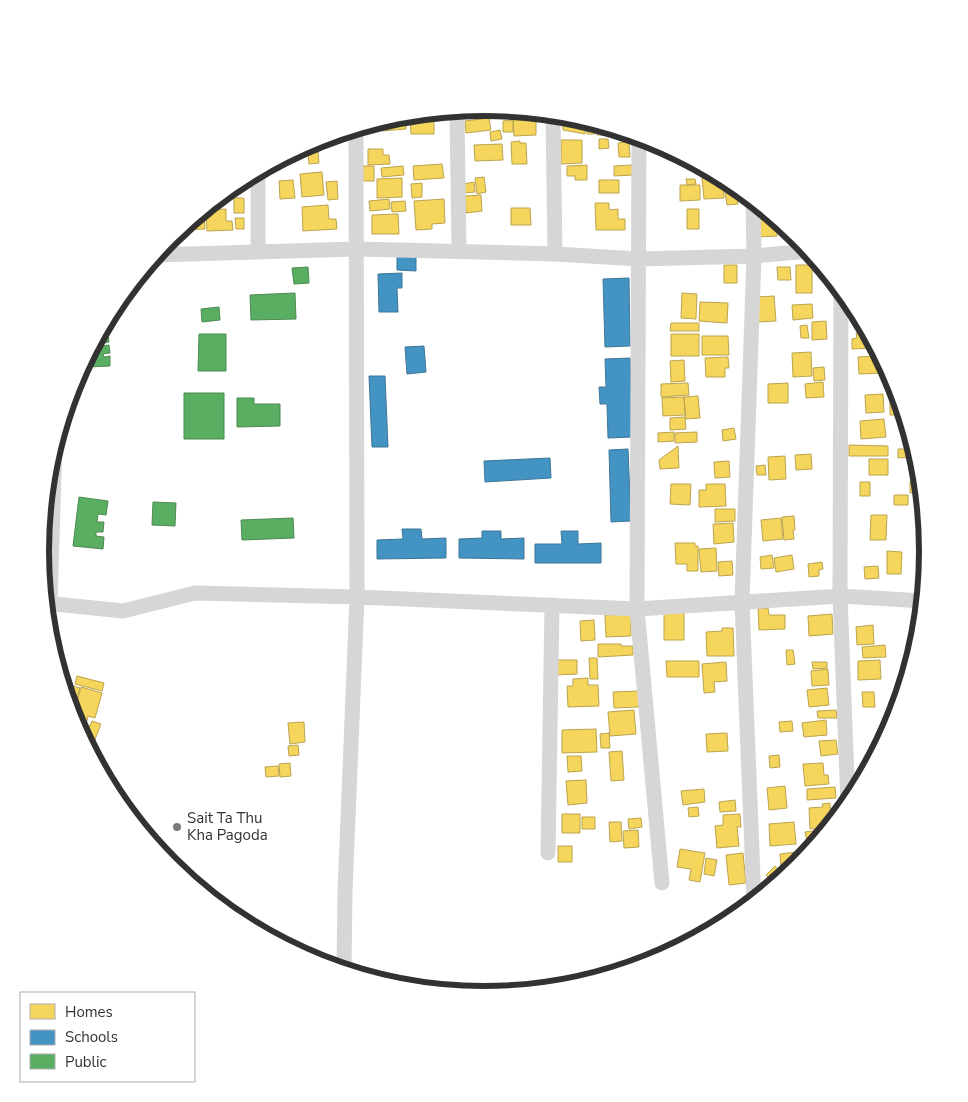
<svg xmlns="http://www.w3.org/2000/svg" width="968" height="1102" font-family="'Nunito Sans',sans-serif">
  <rect width="100%" height="100%" fill="#fff"/>
  <path fill="#f6d55c" stroke="#bba44f" d="M485,107V115L464,117L461,109Z
    M398,115H406V129L382,131L381,120Z
    M536,115V135L514,136L513,116Z
    M562,115L585,120V134L563,130Z
    M434,117V134H411L410,118Z
    M489,118L491,130L466,133L465,121Z
    M513,120V132H503V121Z
    M587,120L595,123V134H587Z
    M597,123L621,131V135H597Z
    M500,130L502,139L491,141L490,132Z
    M599,139H608L609,148L599,149Z
    M561,140H582V163L561,164Z
    M520,141V143H526L527,164H512L511,142Z
    M629,142L630,157H619L618,143Z
    M319,143L320,150L311,152L310,144Z
    M502,144L503,160L475,161L474,145Z
    M368,149H383V155H389L390,164L368,165Z
    M318,152L319,163L309,164L308,153Z
    M292,153V159L279,160Z
    M680,155L697,164V165L681,166Z
    M442,164L444,178L414,180L413,166Z
    M587,165V180H575V176H567V166Z
    M632,165L633,175L614,176V166Z
    M363,166H374V181H363Z
    M403,166L404,175L382,177L381,168Z
    M703,167L715,173L704,174Z
    M322,172L324,195L302,197L300,174Z
    M720,176L723,178L724,198L704,199L702,178Z
    M484,177L486,192L477,194L475,178Z
    M402,178V197L377,198V179Z
    M686,179H695L696,184L687,185Z
    M293,180L295,198L280,199L279,181Z
    M599,180H619V193H599Z
    M337,181L338,199L328,200L326,182Z
    M474,182L475,192L464,193L463,184Z
    M422,183V197L412,198L411,184Z
    M680,185H700V200L680,201Z
    M230,187L231,199L218,200V198Z
    M736,191L738,204L727,205L725,192Z
    M481,195L482,211L466,213L465,196Z
    M234,198H244V213H234Z
    M389,199L390,209L370,211L369,201Z
    M444,199L445,223L432,224V229L416,230L414,201Z
    M405,201L406,211L392,212L391,202Z
    M595,203H609V210L618,209V219H625V230H596Z
    M328,205L329,219H336L337,229L303,231L302,207Z
    M511,208H530L531,225H511Z
    M204,209L205,229L179,230Z
    M226,209V221H232L233,230L207,231L206,210Z
    M687,209H699V229H687Z
    M756,211H766L776,219L777,236L757,237Z
    M398,214L399,234H372V215Z
    M235,218H244V229H236Z
    M724,265H737V283H724Z
    M796,265H812V293H796Z
    M777,267H790L791,280H778Z
    M682,293L697,294L696,319L681,318Z
    M774,296L776,321L758,322L757,297Z
    M700,302L728,303L727,323L699,321Z
    M812,304L813,318L793,320L792,305Z
    M826,321L827,339L812,340V322Z
    M671,323H699V331H670Z
    M807,325L809,338H801L800,326Z
    M856,333H869L876,348L852,349V339L857,338Z
    M671,334H699V356H671Z
    M702,336H728L729,355H702Z
    M811,352L812,376L793,377L792,353Z
    M881,356L884,362V373L859,374L858,357Z
    M728,357L729,368H725V377H706L705,358Z
    M684,360L685,381L671,382L670,361Z
    M824,367L825,380L814,381L813,368Z
    M823,382L824,397L806,398L805,384Z
    M688,383L689,395L661,397V384Z
    M788,383V403H768V384Z
    M883,394L884,412L866,413L865,395Z
    M698,396L700,418L686,419L684,397Z
    M684,397L685,415L663,416L662,398Z
    M895,397H899L904,415H890V401H895Z
    M685,417L686,429L670,430V418Z
    M884,419L886,437L861,439L860,421Z
    M734,428L736,439L723,441L722,430Z
    M674,432V441L658,442V433Z
    M697,432V442L675,443V433Z
    M906,432H910L913,445L906,444Z
    M849,445L888,446V456H849Z
    M678,446L679,468L660,469L659,460Z
    M898,449H913V457L898,458Z
    M811,454L812,469L796,470L795,455Z
    M785,456L786,479L769,480L768,457Z
    M869,459H888V475H869Z
    M729,461L730,477L715,478L714,462Z
    M765,465L766,475H757L756,466Z
    M921,480L922,492L910,493V481Z
    M860,482H870V496H860Z
    M671,484H691L690,505L670,504Z
    M706,484H725L726,506L699,507V490H706Z
    M894,495H908V505H894Z
    M715,509H735V521L715,522Z
    M871,515H887L886,540H870Z
    M794,516L795,530H793L794,539L784,540L782,517Z
    M781,518L783,539L763,541L761,520Z
    M733,523L734,542L714,544L713,524Z
    M675,543H695V546H698V571H687V564H676Z
    M716,548L717,571L701,572L699,549Z
    M887,551L902,552L901,574H887Z
    M772,555L774,568L761,569L760,557Z
    M792,555L794,569L776,572L774,558Z
    M732,561L733,575L719,576L718,562Z
    M822,562L823,569L819,570V576L809,577L808,564Z
    M878,566L879,578L865,579L864,567Z
    M768,608L769,615H785V629L759,630L758,609Z
    M664,610H684V640H664Z
    M631,614V636L606,637L605,615Z
    M832,614L833,634L809,636L808,616Z
    M594,620L595,640L581,641L580,621Z
    M873,625L874,644L857,645L856,627Z
    M722,628H733L734,656H707L706,632L722,631Z
    M598,644H621V646H633V655L598,657Z
    M885,645L886,657L863,658L862,647Z
    M786,650H793L795,664L787,665Z
    M589,658H597L598,679H590Z
    M554,660H577V674L555,675Z
    M880,660L881,679L858,680V661Z
    M666,661H699V677H667Z
    M726,662L727,681L714,682L715,692L704,693L702,664Z
    M812,662H827V668L813,669Z
    M828,669L829,685L812,686L811,671Z
    M77,676L104,683L102,691L75,684Z
    M588,678V685H598L599,706L568,707L567,686H573V679Z
    M73,686L80,688L73,714L68,702Z
    M81,687L102,693L95,718L88,716L87,721L73,717Z
    M827,688L829,705L809,707L807,690Z
    M638,691L639,707L614,708L613,692Z
    M862,692H874L875,707H863Z
    M634,710L636,734L610,736L608,712Z
    M836,710L837,718H818L817,711Z
    M826,720L827,735L804,737L802,723Z
    M92,721L101,724L94,742L83,738L81,734L85,724L90,726Z
    M792,721L793,731L780,732L779,722Z
    M304,722L305,742L290,744L288,723Z
    M596,729L597,752L562,753V730Z
    M609,733L610,748H601L600,734Z
    M727,733L728,751L707,752L706,734Z
    M836,740L838,754L821,756L819,741Z
    M298,745L299,755L289,756L288,746Z
    M622,751L624,780L611,781L609,752Z
    M876,754L869,768L868,755Z
    M779,755L780,767L770,768L769,756Z
    M567,756H581L582,771L568,772Z
    M290,763L291,776L280,777L279,764Z
    M823,763L824,775H828L829,784L805,786L803,764Z
    M278,766L279,776L266,777L265,767Z
    M586,780L587,803L568,805L566,781Z
    M785,786L787,808L769,810L767,788Z
    M835,787L836,798L807,800V789Z
    M704,789L705,802L683,805L681,791Z
    M735,800L736,811L720,812L719,802Z
    M830,803L831,821H826L827,828L810,829L809,808L823,807L822,804Z
    M698,807L699,816L689,817L688,808Z
    M562,814H580V833H562Z
    M740,814L741,827H737L739,846L717,848L715,826L723,825V815Z
    M582,817H595V829H582Z
    M641,818L642,827L629,829L628,819Z
    M609,822H621L622,841L610,842Z
    M794,822L796,844L770,846L769,824Z
    M827,829L818,840L807,842L805,832Z
    M638,830L639,847L624,848L623,831Z
    M815,844L806,856H802L800,846Z
    M558,846H572V862H558Z
    M680,849L705,853L700,882L689,880L691,869L677,867Z
    M797,852L798,865L794,868L781,870L780,854Z
    M743,853L746,883L729,885L726,855Z
    M706,858L717,860L714,876L704,874Z
    M775,866L784,876L775,884L766,875Z"/>
  <path fill="#4393c3" stroke="#3e7698" d="M397,255H416V271L397,270Z
    M402,273V288H397L398,312H379L378,274Z
    M629,278L630,346L605,347L603,279Z
    M424,346L426,372L407,374L405,347Z
    M630,358L633,437L608,438L607,404H600L599,387H606L605,359Z
    M369,376H385L388,447H372Z
    M628,449L631,521L611,522L609,450Z
    M550,458L551,478L485,482L484,461Z
    M402,529H421L422,539L446,538V558L377,559V540L403,539Z
    M482,531H501V539L524,538V559L459,558V539L482,538Z
    M561,531H578V544L601,543V563H535V544H562Z"/>
  <path fill="#5aae61" stroke="#4e8953" d="M308,267L309,283L294,284L292,268Z
    M295,293L296,319L251,320L250,295Z
    M219,307L220,320L202,322L201,309Z
    M108,332L109,342L103,343V346L109,345L110,353L103,354L104,357L110,356V366L88,367L87,357L100,333Z
    M199,334H226V371H198Z
    M184,393H224V439H184Z
    M237,398H254V404H280V426L237,427Z
    M79,497L108,501L106,515L98,514L97,522H104L103,532H96V536L104,537L103,549L73,546Z
    M153,502L176,503L175,526L152,525Z
    M293,518L294,538L242,540L241,520Z"/>
  <g fill="none" stroke-linecap="round" stroke-linejoin="round">
    <path stroke="#d6d6d6" stroke-width="15" d="M457,110L459,251
      M553,114L555,254
      M639,136L637,609L662,883
      M258,171V252
      M753,200L754,256L742,601L754,901
      M156,255L357,249L555,254L639,259L754,256L809,251
      M841,289L840,596L848,804
      M45,603L123,611L195,593L357,597L637,609L840,596L923,601
      M50,603L55,442
      M548,853L552,605
      M344,970L345,892L357,597L356,128"/>
  </g>
  <circle fill="#7a7a7a" stroke="#fff" stroke-width="2" cx="177" cy="827" r="5"/>
  <g text-anchor="middle" stroke-width="5" stroke-linejoin="round" paint-order="stroke">
    <g font-size="15" fill="#323232" stroke="#fff" text-anchor="start">
      <text x="187" y="823">Sait Ta Thu<tspan x="187" dy="17">Kha Pagoda</tspan></text>
    </g>
  </g>
  <path d="M0 0H968V1102H0ZM49 551a435 435 0 1 1 870 0a435 435 0 1 1-870 0Z" fill="#fff" fill-rule="evenodd"/>
  <path fill="none" stroke="#323232" stroke-width="6" d="M49 551a435 435 0 1 1 870 0a435 435 0 1 1-870 0Z"/>
  <rect x="20" y="992" width="175" height="90" fill="#ffffff" stroke="#adadad"/>
  <rect x="30" y="1004" width="25" height="15" fill="#f6d55c" stroke="#adadad"/>
  <text x="65" y="1017" font-size="15" fill="#323232">Homes</text>
  <rect x="30" y="1030" width="25" height="15" fill="#4393c3" stroke="#adadad"/>
  <text x="65" y="1042" font-size="15" fill="#323232">Schools</text>
  <rect x="30" y="1054" width="25" height="15" fill="#5aae61" stroke="#adadad"/>
  <text x="65" y="1067" font-size="15" fill="#323232">Public</text>
</svg>
